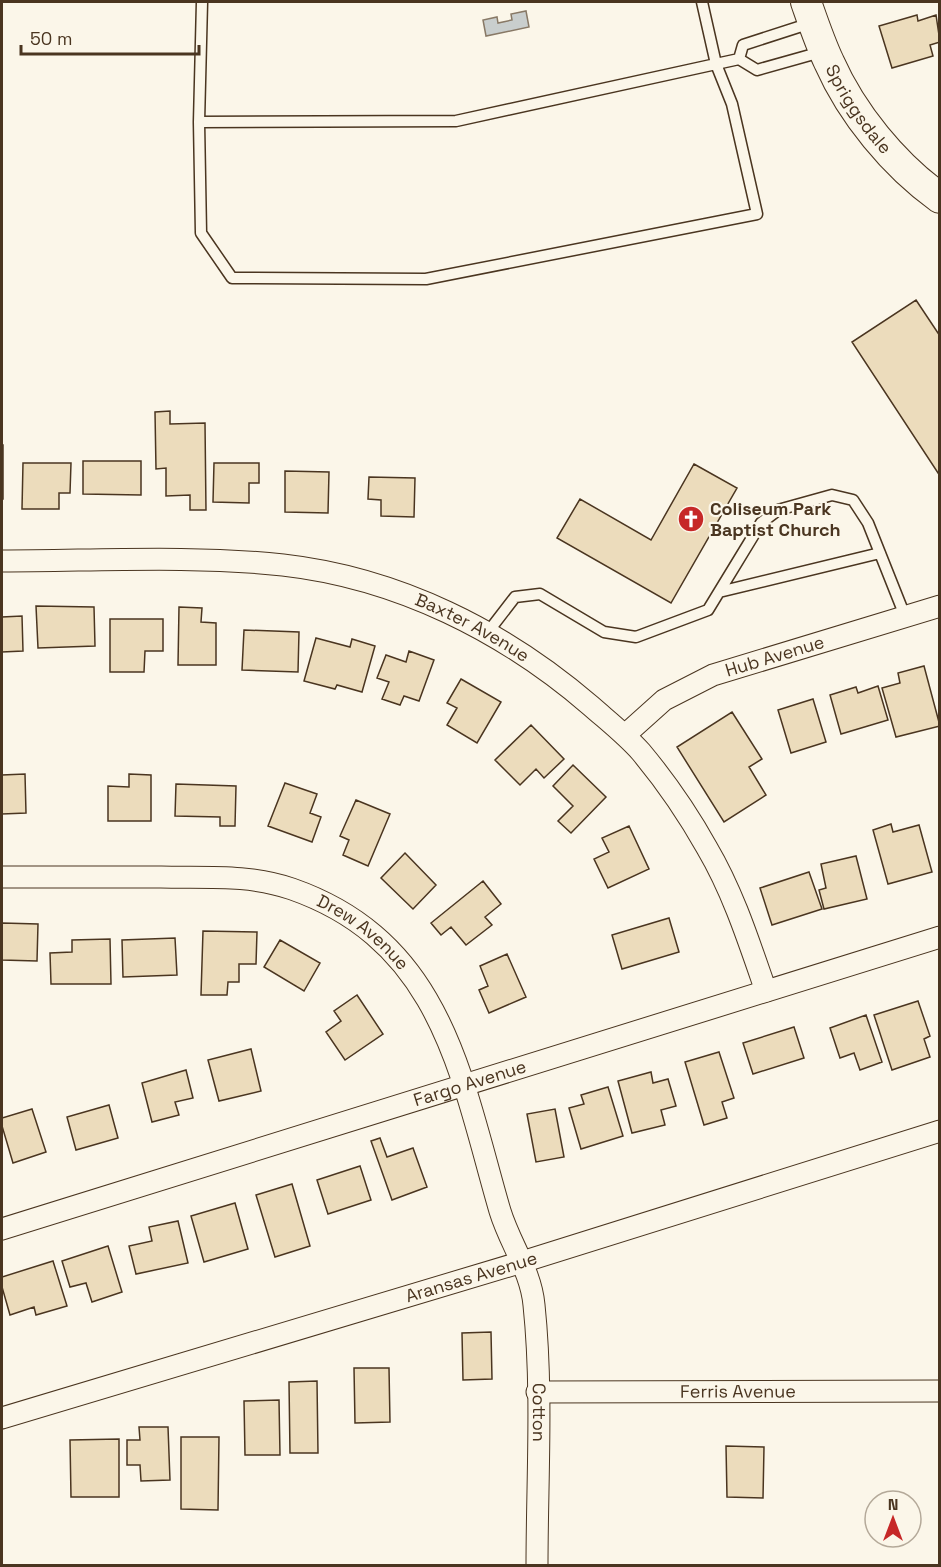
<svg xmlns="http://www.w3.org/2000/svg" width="941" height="1567" font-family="'Space Grotesk',sans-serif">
  <rect width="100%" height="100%" fill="#fbf6e9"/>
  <path fill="#c9cecd" stroke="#887966" stroke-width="1.5" d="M526,11L529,27L486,36L483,20L497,17L498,23L512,20L511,14Z"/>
  <path fill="#ecdcbc" stroke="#4a3520" stroke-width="1.5" d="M917,15L918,21L936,15L940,42L930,45L933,56L892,68L879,26Z
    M916,300L940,336V476L852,342Z
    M170,411V424L205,423L206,510H190V495L166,496V468L156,469L155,412Z
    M2,445H3V499H2Z
    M83,461H141V495L83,494Z
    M23,463H71L70,493H59V509H22Z
    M214,463H259V483H249V503L213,502Z
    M694,464L737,488L671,603L557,538L580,499L651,540Z
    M285,471L329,472L328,513L285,512Z
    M369,477L415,478L414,517L381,516V500L368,499Z
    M36,606L94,607L95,646L38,648Z
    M179,607L202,608L201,622L216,623V665H178Z
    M22,616L23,651L2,652V617Z
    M110,619H163V651H145L144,672H110Z
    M244,630L299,632L298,672L242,670Z
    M316,638L350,647L352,639L375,646L362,692L337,685L335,689L304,681Z
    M409,651L434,660L419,701L404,696L400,705L382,699L389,682L377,678L386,655L406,662Z
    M924,666L940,726L896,737L882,688L900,683L898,673Z
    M461,679L501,702L477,743L447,725L457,708L447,703Z
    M878,686L888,720L841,734L830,695L856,687L858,693Z
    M813,699L826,742L791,753L778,710Z
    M732,712L762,759L749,767L766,795L724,822L677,747Z
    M531,725L564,759L544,778L536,769L520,785L495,760Z
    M573,765L606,797L571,833L558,821L573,806L553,786Z
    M25,774L26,813L2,814V775Z
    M129,774L151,775V821H108V786L129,787Z
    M285,783L317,794L310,813L321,817L312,842L268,826Z
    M176,784L236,786L235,826H220V817L175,816Z
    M356,800L390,814L368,866L343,855L349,840L340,836Z
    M891,824L893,832L919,825L932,872L888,884L873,830Z
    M629,826L649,869L608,888L594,859L609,852L602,838Z
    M405,853L436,885L413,909L381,878Z
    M856,856L867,899L824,909L819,890L826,888L821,864Z
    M809,872L822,909L772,925L760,888Z
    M483,881L501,904L485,917L492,925L466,945L451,927L441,935L431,923Z
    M669,918L679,952L622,969L612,935Z
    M2,923L38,924L37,961L2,960Z
    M203,931L257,932L256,964H239V982H228L227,995H201Z
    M175,938L177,975L123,977L122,940Z
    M110,939L111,984H51L50,953L72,952V940Z
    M280,940L320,963L304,991L264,967Z
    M507,954L526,997L489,1013L479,990L488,986L480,966Z
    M357,995L383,1034L345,1060L326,1032L341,1021L334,1011Z
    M918,1001L930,1036L924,1039L930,1057L892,1070L874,1015Z
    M866,1015L882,1062L860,1070L854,1053L840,1058L830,1028Z
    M794,1027L804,1058L753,1074L743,1043Z
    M251,1049L261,1091L219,1101L208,1060Z
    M719,1052L734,1098L722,1102L727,1118L704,1125L685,1062Z
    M186,1070L193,1098L175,1102L179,1115L152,1122L142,1083Z
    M651,1072L653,1083L668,1079L676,1106L661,1110L665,1125L632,1133L618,1081Z
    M608,1087L623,1136L581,1149L569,1108L584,1104L581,1095Z
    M109,1105L118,1138L76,1150L67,1117Z
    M32,1109L46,1152L13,1163L2,1126V1118Z
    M555,1109L564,1157L536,1162L527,1114Z
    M380,1138L387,1157L413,1148L427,1187L392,1200L371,1141Z
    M360,1166L371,1200L328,1214L317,1180Z
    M292,1184L310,1246L275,1257L256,1195Z
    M235,1203L248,1249L204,1262L191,1216Z
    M178,1221L188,1263L136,1274L129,1246L152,1241L149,1227Z
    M108,1246L122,1292L92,1302L86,1283L70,1287L62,1261Z
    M53,1261L67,1306L36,1315L34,1307L10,1315L2,1287V1277Z
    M491,1332L492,1379L463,1380L462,1333Z
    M354,1368H389L390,1422L355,1423Z
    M317,1381L318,1453H290L289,1382Z
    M279,1400L280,1455H245L244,1401Z
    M139,1427H168L170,1480L141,1481L140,1465H127V1440H140Z
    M181,1437H219L218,1510L181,1509Z
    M119,1439V1497H71L70,1440Z
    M726,1446L764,1447L763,1498L727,1497Z"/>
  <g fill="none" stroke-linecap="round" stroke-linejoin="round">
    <defs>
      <path id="lane" d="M702,2L716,64L732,104L757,214L426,279L232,278L201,233L199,122L456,121L716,64L739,59L757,70L821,52
        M739,59L743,45L811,23
        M199,122L202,2
        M719,592L880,553
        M488,632L515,597L540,594L604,632L636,637L708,610L761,523L778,510L832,495L853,500L868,523L905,616"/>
      <g id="street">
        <path id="s1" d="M2,561C95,561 190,555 283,565C398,578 504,631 591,706C608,721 626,735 641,752C666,782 688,814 707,848C733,892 749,942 766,991"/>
        <path id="s2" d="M625,735L664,700L713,675L940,606"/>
        <path id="s3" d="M2,877C55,877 108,877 161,877C206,878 249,874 292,889C443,942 461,1077 500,1211C510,1244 531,1271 534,1305C543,1391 537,1480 537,1566"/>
        <path id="s4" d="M2,1229L940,937"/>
        <path id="s5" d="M537,1392L940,1391"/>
        <path id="s6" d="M2,1418L522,1262L940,1131"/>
      </g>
      <g id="secondary">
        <path id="s7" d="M806,2C813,22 820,43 829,62C852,114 894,165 940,198"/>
      </g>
    </defs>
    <use href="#lane" stroke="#4a3520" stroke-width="13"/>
    <use href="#street" stroke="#4a3520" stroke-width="23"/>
    <use href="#secondary" stroke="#4a3520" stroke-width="32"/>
    <use href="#lane" stroke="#fbf6e9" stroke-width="10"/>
    <use href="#street" stroke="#fbf6e9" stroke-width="21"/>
    <use href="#secondary" stroke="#fbf6e9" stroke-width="30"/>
  </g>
  <defs>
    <symbol id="church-disc" viewBox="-11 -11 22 22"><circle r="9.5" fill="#c62828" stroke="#fbf6e9"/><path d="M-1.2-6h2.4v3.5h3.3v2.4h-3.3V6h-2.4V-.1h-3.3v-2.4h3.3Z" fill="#fff"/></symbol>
  </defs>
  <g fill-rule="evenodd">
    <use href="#church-disc" x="676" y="504" width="30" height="30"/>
  </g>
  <g text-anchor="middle" stroke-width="4.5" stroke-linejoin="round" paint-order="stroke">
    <g font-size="18" fill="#4a3520" stroke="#fbf6e9">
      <text dy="6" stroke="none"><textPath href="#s7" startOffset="120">Spriggsdale</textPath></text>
      <text dy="6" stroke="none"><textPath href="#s1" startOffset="482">Baxter Avenue</textPath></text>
      <text dy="6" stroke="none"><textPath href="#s2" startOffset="172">Hub Avenue</textPath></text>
      <text dy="6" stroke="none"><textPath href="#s3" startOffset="375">Drew Avenue</textPath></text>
      <text dy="6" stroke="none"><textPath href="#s4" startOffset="490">Fargo Avenue</textPath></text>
      <text dy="6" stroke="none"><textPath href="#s6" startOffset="490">Aransas Avenue</textPath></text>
      <text dy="6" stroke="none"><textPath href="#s5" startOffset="201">Ferris Avenue</textPath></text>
      <text dy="6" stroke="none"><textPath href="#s3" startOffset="902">Cotton</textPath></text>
    </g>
    <g font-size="18" font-weight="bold" fill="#4a3520" stroke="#fbf6e9" text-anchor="start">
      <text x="710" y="515">Coliseum Park<tspan x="710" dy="21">Baptist Church</tspan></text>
    </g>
  </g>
  <rect width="941" height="1567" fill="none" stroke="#4a3520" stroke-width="6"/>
  <g transform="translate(893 1519)"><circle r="28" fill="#fbf6e9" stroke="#b4a999" stroke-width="1.5"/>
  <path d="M0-4.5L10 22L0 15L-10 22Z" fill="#c62828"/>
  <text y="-9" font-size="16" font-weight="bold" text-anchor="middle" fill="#4a3520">N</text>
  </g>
  <path d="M21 45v9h178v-9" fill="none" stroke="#4a3520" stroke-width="3"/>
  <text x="30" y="45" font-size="18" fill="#4a3520" stroke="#fbf6e9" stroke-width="4.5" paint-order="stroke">50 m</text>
</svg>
